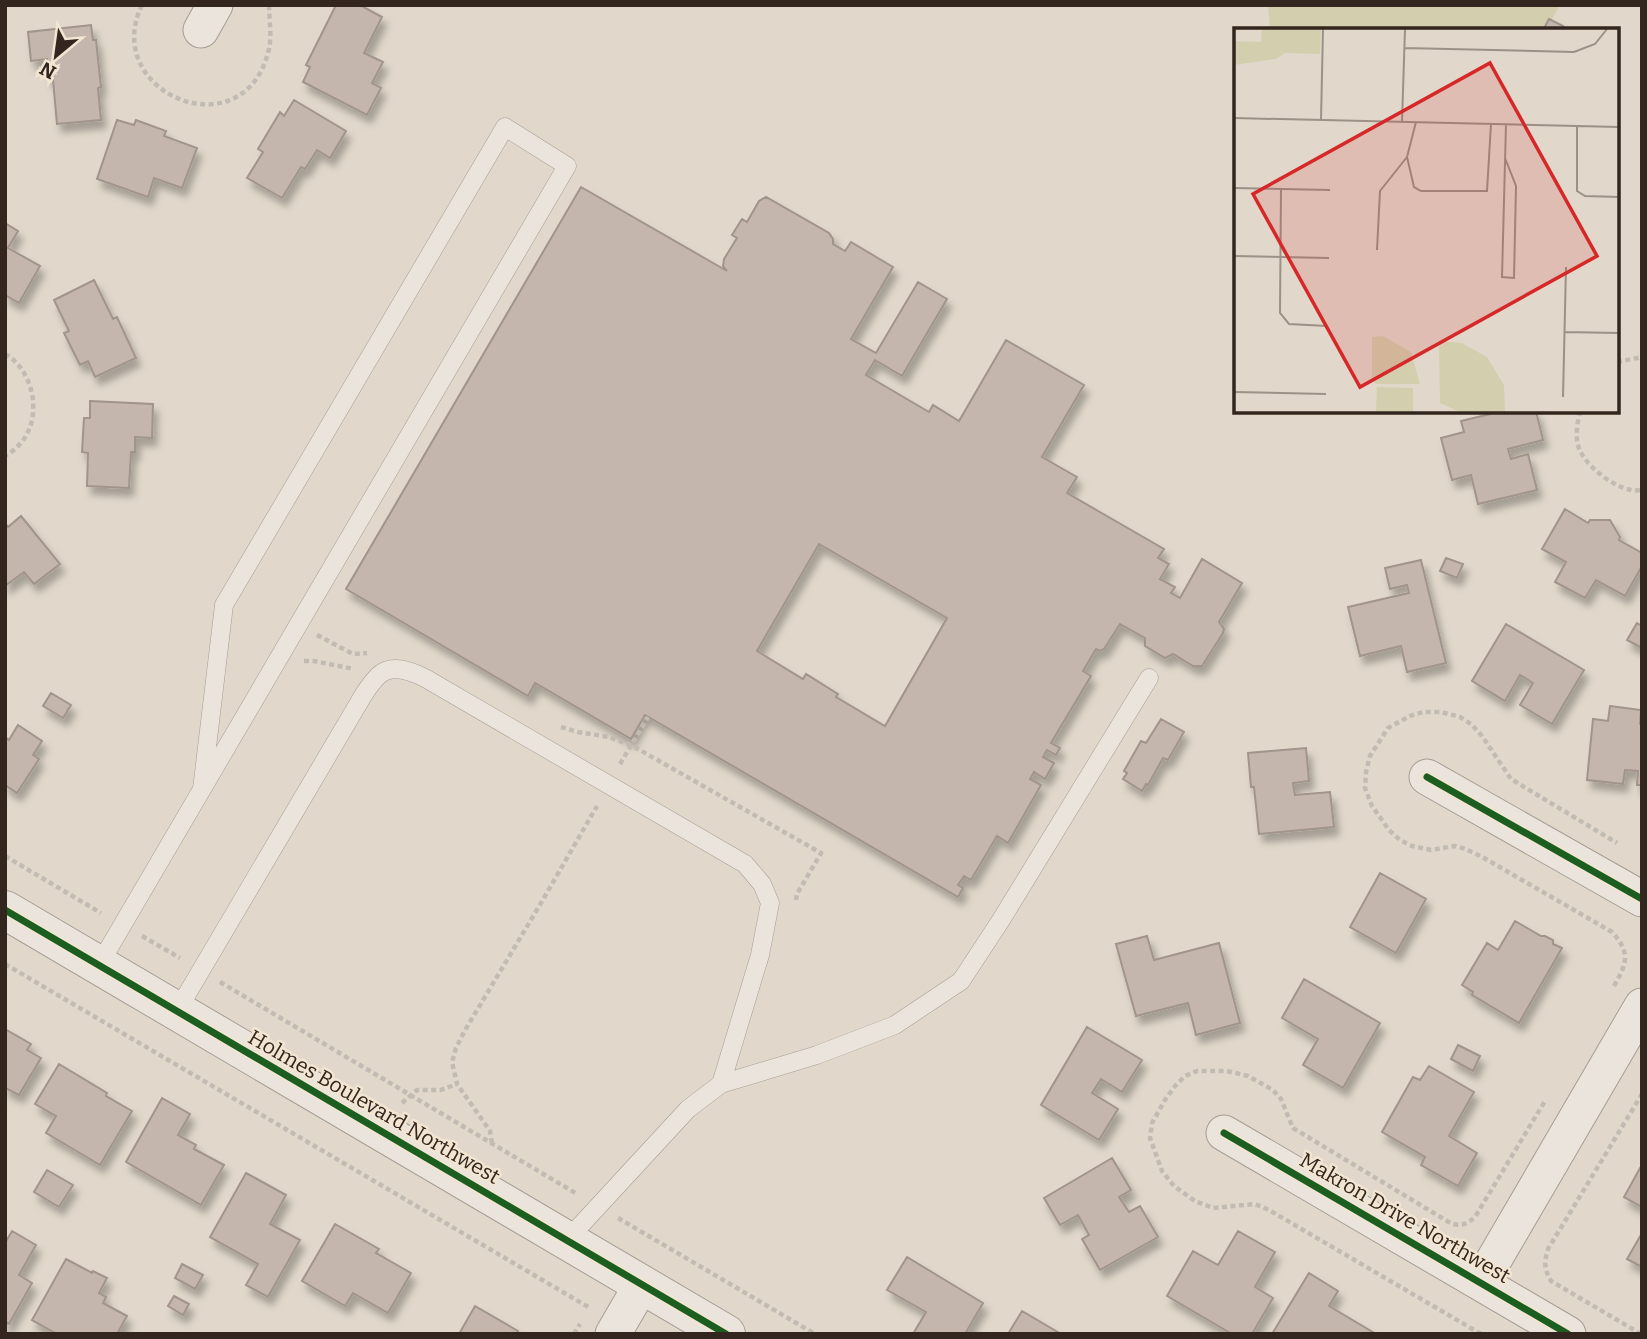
<svg xmlns="http://www.w3.org/2000/svg" width="1647" height="1339" font-family="Bitter,serif">
  <defs>
    <filter id="shadow"><feDropShadow dx="4.5" dy="8" stdDeviation="3.5" flood-color="#0004"/></filter>
  </defs>
  <rect width="100%" height="100%" fill="#e1d8cb"/>
  <path fill="#d3cfae" d="M1268,5H1560L1546,30H1270Z"/>
  <path fill="#c4b6ac" stroke="#a1948b" stroke-width="2" fill-rule="evenodd" filter="url(#shadow)" d="M336,5H360L382,17L364,53L383,62L372,83L381,88L367,115L303,82L310,67L306,65Z
    M1549,19L1563,26L1561,30H1543Z
    M91,25L93,40H96L101,87L98,88L101,120L57,124L53,80H49L47,59L31,61L28,32Z
    M294,100L346,131L330,158L317,150L305,169L301,167L282,198L247,178L263,152L258,149L280,112L284,116Z
    M117,120L134,125L136,120L166,131L164,136L197,148L182,188L154,178L148,197L97,179Z
    M581,187L727,271L723,266L724,259L737,238L732,235L742,219L747,222L759,201L766,197L829,233L833,239V244L845,251L851,242L893,267L851,339L876,353L918,282L947,299L902,376L875,360L866,375L929,412L933,405L959,421L1006,340L1084,385L1042,457L1077,477L1067,493L1164,549L1158,558L1169,564L1160,579L1175,587L1171,593L1180,598L1202,559L1242,583L1219,622L1224,629L1223,633L1202,666H1193L1173,654L1165,658L1145,646V638L1120,624L1104,649L1100,651L1096,649L1083,671L1091,676L1051,743L1060,748L1056,755L1047,750L1043,757L1054,763L1045,779L1034,772L1030,779L1041,785L1008,843L997,836L971,880L964,876L958,885L963,888L958,897L645,715L631,739L535,683L528,696L346,589ZM819,544L947,618L885,726L836,697L838,694L806,674L803,679L757,651Z
    M5,223L18,231L8,248L40,266L19,303L5,295Z
    M94,280L113,319L117,317L136,358L95,377L88,361L80,365L64,333L69,331L54,300Z
    M90,401L153,404L152,438L135,437V452H131L129,488L87,486L88,453L82,452L84,418H90Z
    M1503,411H1536L1543,440L1508,449L1511,459L1528,454L1537,490L1478,504L1471,475L1452,480L1441,438L1464,432L1461,421Z
    M1565,509L1588,523L1590,520H1610L1620,537L1619,540L1642,553V566L1625,596L1596,580L1585,598L1555,582L1566,562L1542,549Z
    M21,516L60,564L34,584L24,572L5,586V523L8,527Z
    M1446,558L1463,564L1457,578L1440,571Z
    M1421,560L1446,663L1407,672L1401,646L1360,656L1348,607L1409,593L1407,585L1390,589L1385,568Z
    M1637,623L1642,626V648L1627,640Z
    M1506,624L1584,670L1552,724L1520,705L1533,683L1520,675L1505,701L1472,681Z
    M51,693L71,705L63,718L43,706Z
    M1610,706L1641,710L1640,724L1642,725V785H1637L1638,771L1625,770L1623,784L1587,780L1593,719L1608,721Z
    M1161,719L1184,732L1168,760L1163,758L1148,785L1146,784L1142,791L1123,779L1127,773L1124,771L1141,741L1146,743Z
    M18,725L42,741L33,755L39,759L17,793L5,785V737L9,740Z
    M1306,748L1309,781L1293,783L1295,795L1330,792L1334,827L1259,834L1254,787H1251L1248,753Z
    M1380,873L1426,899L1396,953L1350,927Z
    M1515,921L1541,936H1545L1553,940V944L1562,948L1519,1023L1472,995L1473,992L1462,985L1487,943L1498,950Z
    M1147,936L1154,960L1219,943L1240,1023L1196,1035L1188,1003L1136,1016L1116,944Z
    M1304,979L1380,1023L1343,1088L1303,1065L1318,1039L1282,1018Z
    M1087,1027L1142,1060L1122,1092L1101,1079L1092,1093L1118,1109L1099,1140L1041,1105Z
    M5,1029L31,1044L27,1050L41,1058L19,1095L5,1088Z
    M1458,1045L1480,1056L1473,1071L1451,1059Z
    M59,1064L107,1093L106,1096L132,1111L100,1165L46,1133L56,1116L35,1104Z
    M1429,1066L1474,1092L1449,1136L1477,1153L1458,1186L1421,1165L1425,1157L1382,1132L1413,1077L1420,1080Z
    M162,1098L190,1114L178,1135L196,1145L194,1149L224,1165L201,1205L126,1162Z
    M1112,1158L1131,1190L1119,1197L1129,1212L1140,1206L1158,1237L1100,1270L1082,1239L1089,1235L1078,1215L1060,1225L1044,1198Z
    M1640,1168L1642,1169V1207L1624,1197Z
    M47,1170L73,1185L59,1207L34,1192Z
    M246,1173L286,1195L270,1224L300,1240L268,1297L246,1285L258,1264L210,1237Z
    M335,1224L379,1249L376,1253L411,1273L388,1313L353,1293L345,1306L302,1281Z
    M12,1231L36,1245L19,1275L32,1283L9,1324L7,1323L5,1325V1243Z
    M1238,1231L1275,1252L1255,1287L1273,1298L1252,1334H1232L1167,1296L1193,1251L1218,1265Z
    M1642,1233V1267L1627,1259Z
    M907,1257L983,1303L965,1334H913L926,1312L887,1290Z
    M66,1259L92,1273L93,1271L107,1278L99,1293L106,1297L103,1303L127,1316L117,1334H57L32,1320Z
    M182,1264L203,1275L195,1289L175,1278Z
    M1309,1273L1338,1291L1329,1306L1376,1334H1272Z
    M174,1296L189,1304L183,1315L168,1306Z
    M475,1306L518,1331L516,1334H459Z
    M1022,1311L1061,1334H1008Z"/>
  <g fill="none" stroke-linecap="round" stroke-linejoin="round">
    <defs>
      <path id="service" d="M99,965L567,166L505,127L224,605L202,789
        M177,1011L364,694C368,688 373,681 378,676C391,663 411,671 425,678L745,864L762,884L770,903L760,955L721,1084L688,1109L567,1240
        M721,1084L817,1055L895,1025L961,981L1001,920L1149,678"/>
      <path id="minor" d="M201,30L215,5
        M1427,777L1642,899
        M1224,1133L1568,1334
        M1481,1282L1642,1006
        M613,1334L642,1284"/>
      <path id="tertiary" d="M5,910L726,1334"/>
    </defs>
    <use href="#service" stroke="#a69d94" stroke-width="19"/>
    <use href="#minor" stroke="#a69d94" stroke-width="37"/>
    <use href="#tertiary" stroke="#a69d94" stroke-width="40"/>
    <path stroke="#c2bbb3" stroke-width="4.5" stroke-dasharray="5 3.5" stroke-linecap="butt" d="M142,5C99,93 245,154 269,49C272,35 269,19 269,5
      M5,354C29,367 39,402 30,427C26,439 16,450 5,456
      M1617,362L1642,357
      M1580,411C1578,421 1575,435 1578,445C1582,463 1612,487 1631,490C1634,491 1638,490 1642,490
      M317,635L353,654L367,653
      M304,661H314L354,669
      M561,727L578,732L609,737L631,745L821,853L797,894L796,900
      M620,764L648,717
      M5,856L101,913
      M142,936L180,958
      M5,964L590,1308
      M220,982L577,1194
      M1614,986C1627,963 1631,953 1612,932L1484,858L1466,849L1455,846L1431,850L1412,846L1400,840L1389,830L1372,806L1365,788L1366,772L1370,756L1388,728L1410,716L1423,712H1441L1460,717L1471,724L1482,736L1511,779L1617,843
      M402,1103L417,1090H441L457,1084
      M492,1143L490,1131L457,1084L452,1062L456,1048L464,1032L541,903L597,806
      M618,1218L815,1334
      M574,1334L580,1324
      M1481,1334L1269,1210L1255,1204L1213,1208L1195,1201L1174,1186L1162,1171L1150,1138L1152,1123L1165,1100L1175,1086L1185,1076L1197,1071H1227L1248,1076L1273,1090L1281,1099L1293,1128L1452,1224C1463,1226 1467,1224 1475,1217L1545,1101
      M1641,1334L1551,1281C1544,1269 1544,1262 1548,1249L1642,1094"/>
    <use href="#service" stroke="#eae4dc" stroke-width="18"/>
    <use href="#minor" stroke="#eae4dc" stroke-width="35"/>
    <use href="#tertiary" stroke="#eae4dc" stroke-width="38"/>
    <defs>
      <path id="cycleway" d="M1427,777L1642,899
        M5,910L726,1334
        M1224,1133L1568,1334"/>
    </defs>
    <use href="#cycleway" stroke="#f2e5d1" stroke-width="11"/>
    <use href="#cycleway" stroke="#1b5e20" stroke-width="7"/>
  </g>
  <g text-anchor="middle" stroke-width="5" stroke-linejoin="round" paint-order="stroke">
    <g font-size="21" fill="#33261e" stroke="#f2e5d1">
      <text transform="translate(374 1107) rotate(30)" y="7">Holmes Boulevard Northwest</text>
      <text transform="translate(1405 1218) rotate(30)" y="7">Makron Drive Northwest</text>
    </g>
  </g>
  <g transform="translate(1234 28)">
    <rect width="385" height="385" fill="#e1d8cb"/>
    <path d="M28,1H87L86,26L51,25L42,31L0,37V13L27,14ZM149,308L177,324L186,356H142L138,352V309ZM205,313L228,315L253,329L270,357L271,384H226L206,375ZM143,359L179,360V384H142Z" fill="#d3cfae"/>
    <path fill="none" stroke="#9b9186" stroke-width="2" d="M170,20L340,24L361,16L373,1M0,90L385,99M87,92L89,1M168,94L171,1M182,94L173,129L180,159L187,163H253L257,96M343,98V163L351,168L385,169M271,130L282,158L280,250L268,249L272,96M0,160L96,162M47,161L46,285L55,296L93,298M143,222L146,163L173,129M0,228L95,230M330,304L385,305M0,364L92,366M329,369L332,239"/>
    <path fill="#d62828" fill-opacity="0.15" stroke="#d62828" stroke-width="3.5" d="M256,35L363,228L126,359L19,166Z"/>
    <rect width="385" height="385" fill="none" stroke="#33261e" stroke-width="3.5"/>
  </g>
  <rect width="1647" height="1339" fill="none" stroke="#33261e" stroke-width="14"/>
  <g transform="translate(56 56) rotate(209)" stroke="#f2e5d1" stroke-width="5" paint-order="stroke">
  <path d="M0-5L12 26L0 18L-12 26Z" fill="#33261e"/>
  <text y="-10" font-size="19" font-weight="bold" text-anchor="middle" fill="#33261e">N</text>
  </g>
</svg>
